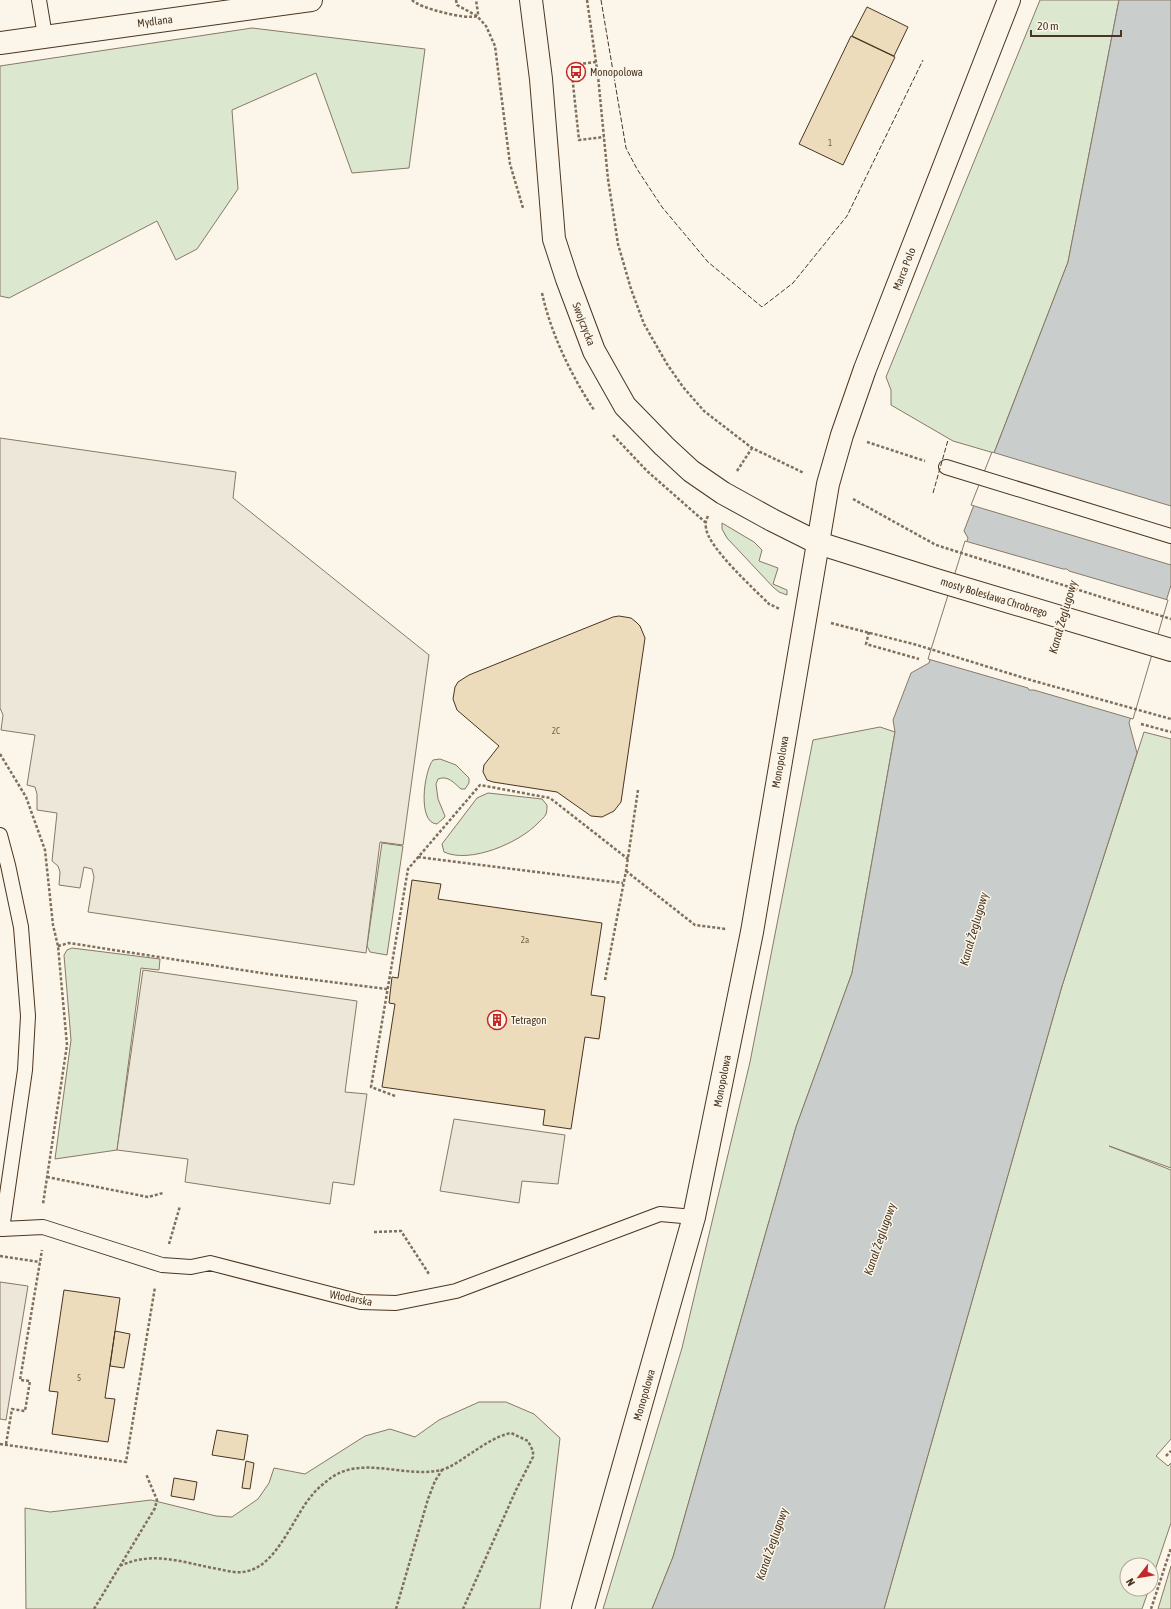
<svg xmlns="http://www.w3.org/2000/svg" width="1171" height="1609" font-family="'Asap Condensed',sans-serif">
  <rect width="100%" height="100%" fill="#fbf6e9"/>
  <path fill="#dce7d0" stroke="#887966" d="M1040,0H1119L1068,262L994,453L953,441L891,405V390L886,377Z
    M252,28L425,49L409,168L352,173L316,73L232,110L238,189L197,249L176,260L157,221L9,298L0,296V66Z
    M722,523L754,542L762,550L759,561L778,568L773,584L787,590V595L779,592L773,587L727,538L722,529Z
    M880,727L895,732L852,973L796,1127L673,1557L652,1609H603L682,1348L750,1062L813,740Z
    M1144,732L1171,739V1168L1109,1146L1171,1170V1439L1156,1456L1168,1466L1171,1463V1523L1151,1582V1565H1127V1589H1149L1142,1609H884L1062,986Z
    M440,759L456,765L469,778V783L465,789H461C454,783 448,775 438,779L436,784L438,799L445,816L444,818L437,824C417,823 424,771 433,760Z
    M488,793L542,799L547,805C547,807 547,812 546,814C545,817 540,821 538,823C519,843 470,864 444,852L442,844L477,798Z
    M382,843L403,846L387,955L370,952L367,946Z
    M72,948L160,959L159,970L141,968L117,1150L55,1159L71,1040L64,955L67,950Z
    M479,1402H506L534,1414L560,1438L540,1609H26L25,1508L50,1512L151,1500L216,1516L232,1517L258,1499L269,1483L274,1468L305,1474L365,1436L390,1429L415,1437L439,1420Z
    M1171,1566V1609H1158Z"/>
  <path fill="#ede7d9" stroke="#887966" d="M0,438L236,472L233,498L429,655L403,845L380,842L366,953L88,912L94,877L92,869L84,867L80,888L59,885L60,872L58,866L52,861L57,813L37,810V794L35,787L27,785L35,735L1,730L3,715L0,708Z
    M143,970L357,1001L345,1092L367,1094L354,1185L333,1182L330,1204L185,1182L188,1159L117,1150Z
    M454,1119L565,1135L558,1184L522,1181L519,1203L440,1191Z
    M0,1282L28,1286L6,1420L0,1419Z"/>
  <path fill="#c9cecd" stroke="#887966" d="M1119,0H1171V585L1129,723L1137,753L1062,986L884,1609H652L673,1557L796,1127L852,973L895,732L893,720L911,673L929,663L968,538L964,531L972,510L1068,262Z"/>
  <path fill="#fbf6e9" stroke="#887966" d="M992,452L1171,506V565L971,505Z
    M965,541L1063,569H1067L1069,571L1168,600L1133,719L1034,690H1029L1028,688L928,659Z"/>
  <path fill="#ecdcbc" stroke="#4a3520" d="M867,7L908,27L894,56L852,36Z
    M851,36L895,57L843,165L799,144Z
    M619,616L631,618L636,622L640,626L645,638L621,802L614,811L602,817L591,816L557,792L493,782L487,780L483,772L484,765L499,746L457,710L453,699L455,687L458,682L469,675L613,617Z
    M412,880L441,884L438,899L602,923L591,995L605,997L599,1039L585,1037L571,1129L543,1125L545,1110L382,1087L395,1004L389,1003L392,977L398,978Z
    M64,1290L120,1298L105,1398L115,1399L108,1442L52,1434L58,1392L49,1391Z
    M115,1331L130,1334L124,1368L110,1366Z
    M217,1430L248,1435L244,1460L212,1455Z
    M246,1461L254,1463L250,1489L242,1488Z
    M174,1478L197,1482L194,1500L171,1496Z"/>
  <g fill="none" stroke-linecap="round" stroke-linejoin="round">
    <defs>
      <path id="lane" d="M39,0L45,36
        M946,467L1171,536
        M0,835L8,865L21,927L28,1016L25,1070L2,1229L43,1227L162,1265L191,1267L210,1263L361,1302L396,1303L456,1291L660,1214L694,1217"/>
      <path id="street" d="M583,1609L694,1217L752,932L828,484L842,435L865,369L1009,0"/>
      <path id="secondary" d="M531,0L541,79L554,239L567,279L594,351L625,406L664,446L691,471L723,493L772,520L818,543L936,580L1171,650
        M0,43L311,0"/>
    </defs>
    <use href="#lane" stroke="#4a3520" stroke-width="16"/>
    <use href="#street" stroke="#4a3520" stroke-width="24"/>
    <use href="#secondary" stroke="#4a3520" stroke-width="24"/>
    <path stroke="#7f6f5c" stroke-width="2.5" stroke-dasharray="3 2" stroke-linecap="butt" d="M412,0C419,8 466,20 477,16L478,13L476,0
      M456,0L457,5L477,16L486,26L495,46L510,164L523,208
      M587,0L598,76L608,179L618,244L631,289L644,324L667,364L683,387L704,411L752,448L804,473
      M596,62L571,65L579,140L604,137
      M542,293C551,334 571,375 594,410
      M613,435L647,471L705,522
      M867,442L925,461
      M737,471L752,448
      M853,499L936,545L1171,619
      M708,516C706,520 705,523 706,528C708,547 753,588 769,604L780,609
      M831,623L917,645L1034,681L1171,719
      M869,632L866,644L919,659
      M1141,724L1171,732
      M0,754L26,797L45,850L53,925L58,946L67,1045L43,1204
      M418,857L623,883
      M626,871L695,925L726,929
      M58,946L69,943L268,974L387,989
      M605,980L626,871L638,790
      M395,1096L371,1087L408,869L480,785L550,798L628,859
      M47,1177L148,1197L163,1193
      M374,1232L401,1231L429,1274
      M169,1244L180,1206
      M0,1256L40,1262
      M0,1444L126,1462L155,1287
      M6,1444L12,1409L25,1411L30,1381L20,1380L42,1250
      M1166,1456L1171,1451
      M120,1566C153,1550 184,1563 218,1569C228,1571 238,1574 248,1571C278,1564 294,1515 313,1494C317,1489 322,1485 327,1481C360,1453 403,1479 441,1470C453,1467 463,1458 473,1452C485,1444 497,1436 511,1433L528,1441L533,1451V1457L516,1490L463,1609
      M94,1609L155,1508L157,1500L146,1474
      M396,1609L428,1499L435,1481L442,1470
      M1151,1609L1171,1548"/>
    <use href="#lane" stroke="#fbf6e9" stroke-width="14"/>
    <use href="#street" stroke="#fbf6e9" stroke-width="22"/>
    <use href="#secondary" stroke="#fbf6e9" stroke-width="22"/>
    <path stroke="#4a3520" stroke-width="1" stroke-dasharray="5 2" stroke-linecap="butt" d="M601,0L626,148L637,169L662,207L708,262L762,307L793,283L847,216L923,60
      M933,493L948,440"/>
  </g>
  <defs>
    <symbol id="bus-ring" viewBox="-11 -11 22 22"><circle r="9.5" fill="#fbf6e9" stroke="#c62828" stroke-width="1.5"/><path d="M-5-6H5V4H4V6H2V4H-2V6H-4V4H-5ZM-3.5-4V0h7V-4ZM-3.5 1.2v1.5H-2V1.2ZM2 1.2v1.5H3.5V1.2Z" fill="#c62828"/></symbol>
    <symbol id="building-ring" viewBox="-11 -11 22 22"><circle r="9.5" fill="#fbf6e9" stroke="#c62828" stroke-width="1.5"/><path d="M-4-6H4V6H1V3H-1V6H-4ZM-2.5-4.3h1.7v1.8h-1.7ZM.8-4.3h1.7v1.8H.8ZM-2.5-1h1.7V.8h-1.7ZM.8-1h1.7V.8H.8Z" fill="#c62828"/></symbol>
  </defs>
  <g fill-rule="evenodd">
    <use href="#bus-ring" x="565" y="61" width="22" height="22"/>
    <use href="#building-ring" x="486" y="1009" width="22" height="22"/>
  </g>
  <g text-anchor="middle" stroke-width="3" stroke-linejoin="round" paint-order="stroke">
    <g font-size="9" fill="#725f47">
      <text x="830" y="146">1</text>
      <text x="556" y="734">2C</text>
      <text x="525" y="943">2a</text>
      <text x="79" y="1381">5</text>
    </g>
    <g font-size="11" fill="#4a3520" stroke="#fbf6e9">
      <text transform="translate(155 21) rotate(-7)" y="4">Mydlana</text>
      <text transform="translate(904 269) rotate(-69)" y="4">Marca Polo</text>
      <text transform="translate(584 324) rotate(69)" y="4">Swojczycka</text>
      <text transform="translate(994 597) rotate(17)" y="4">mosty Bolesława Chrobrego</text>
      <text transform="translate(780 762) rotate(-80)" y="4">Monopolowa</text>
      <text transform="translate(722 1081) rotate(-79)" y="4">Monopolowa</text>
      <text transform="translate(351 1298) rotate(11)" y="4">Włodarska</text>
      <text transform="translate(644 1395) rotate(-74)" y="4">Monopolowa</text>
    </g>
    <g font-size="11" fill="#4a3520" stroke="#fbf6e9" text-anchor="start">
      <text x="590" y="76">Monopolowa</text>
      <text x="511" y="1024">Tetragon</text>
    </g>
    <g font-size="12" font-style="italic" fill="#4a3520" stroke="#fbf6e9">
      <text transform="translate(1063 617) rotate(-74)" y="4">Kanał Żeglugowy</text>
      <text transform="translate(974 929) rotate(-74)" y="4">Kanał Żeglugowy</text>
      <text transform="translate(880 1239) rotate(-71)" y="4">Kanał Żeglugowy</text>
      <text transform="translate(772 1544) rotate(-71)" y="4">Kanał Żeglugowy</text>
    </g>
  </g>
  <g transform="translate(1139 1577) rotate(239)"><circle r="19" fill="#fbf6e9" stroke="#b4a999"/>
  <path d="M0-3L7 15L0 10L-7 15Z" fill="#c62828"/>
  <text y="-6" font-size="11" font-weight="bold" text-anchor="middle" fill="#4a3520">N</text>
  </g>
  <path d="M1031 30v6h90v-6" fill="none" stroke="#4a3520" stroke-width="2"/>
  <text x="1037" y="30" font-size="12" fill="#4a3520" stroke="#fbf6e9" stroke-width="3" paint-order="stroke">20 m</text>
</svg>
